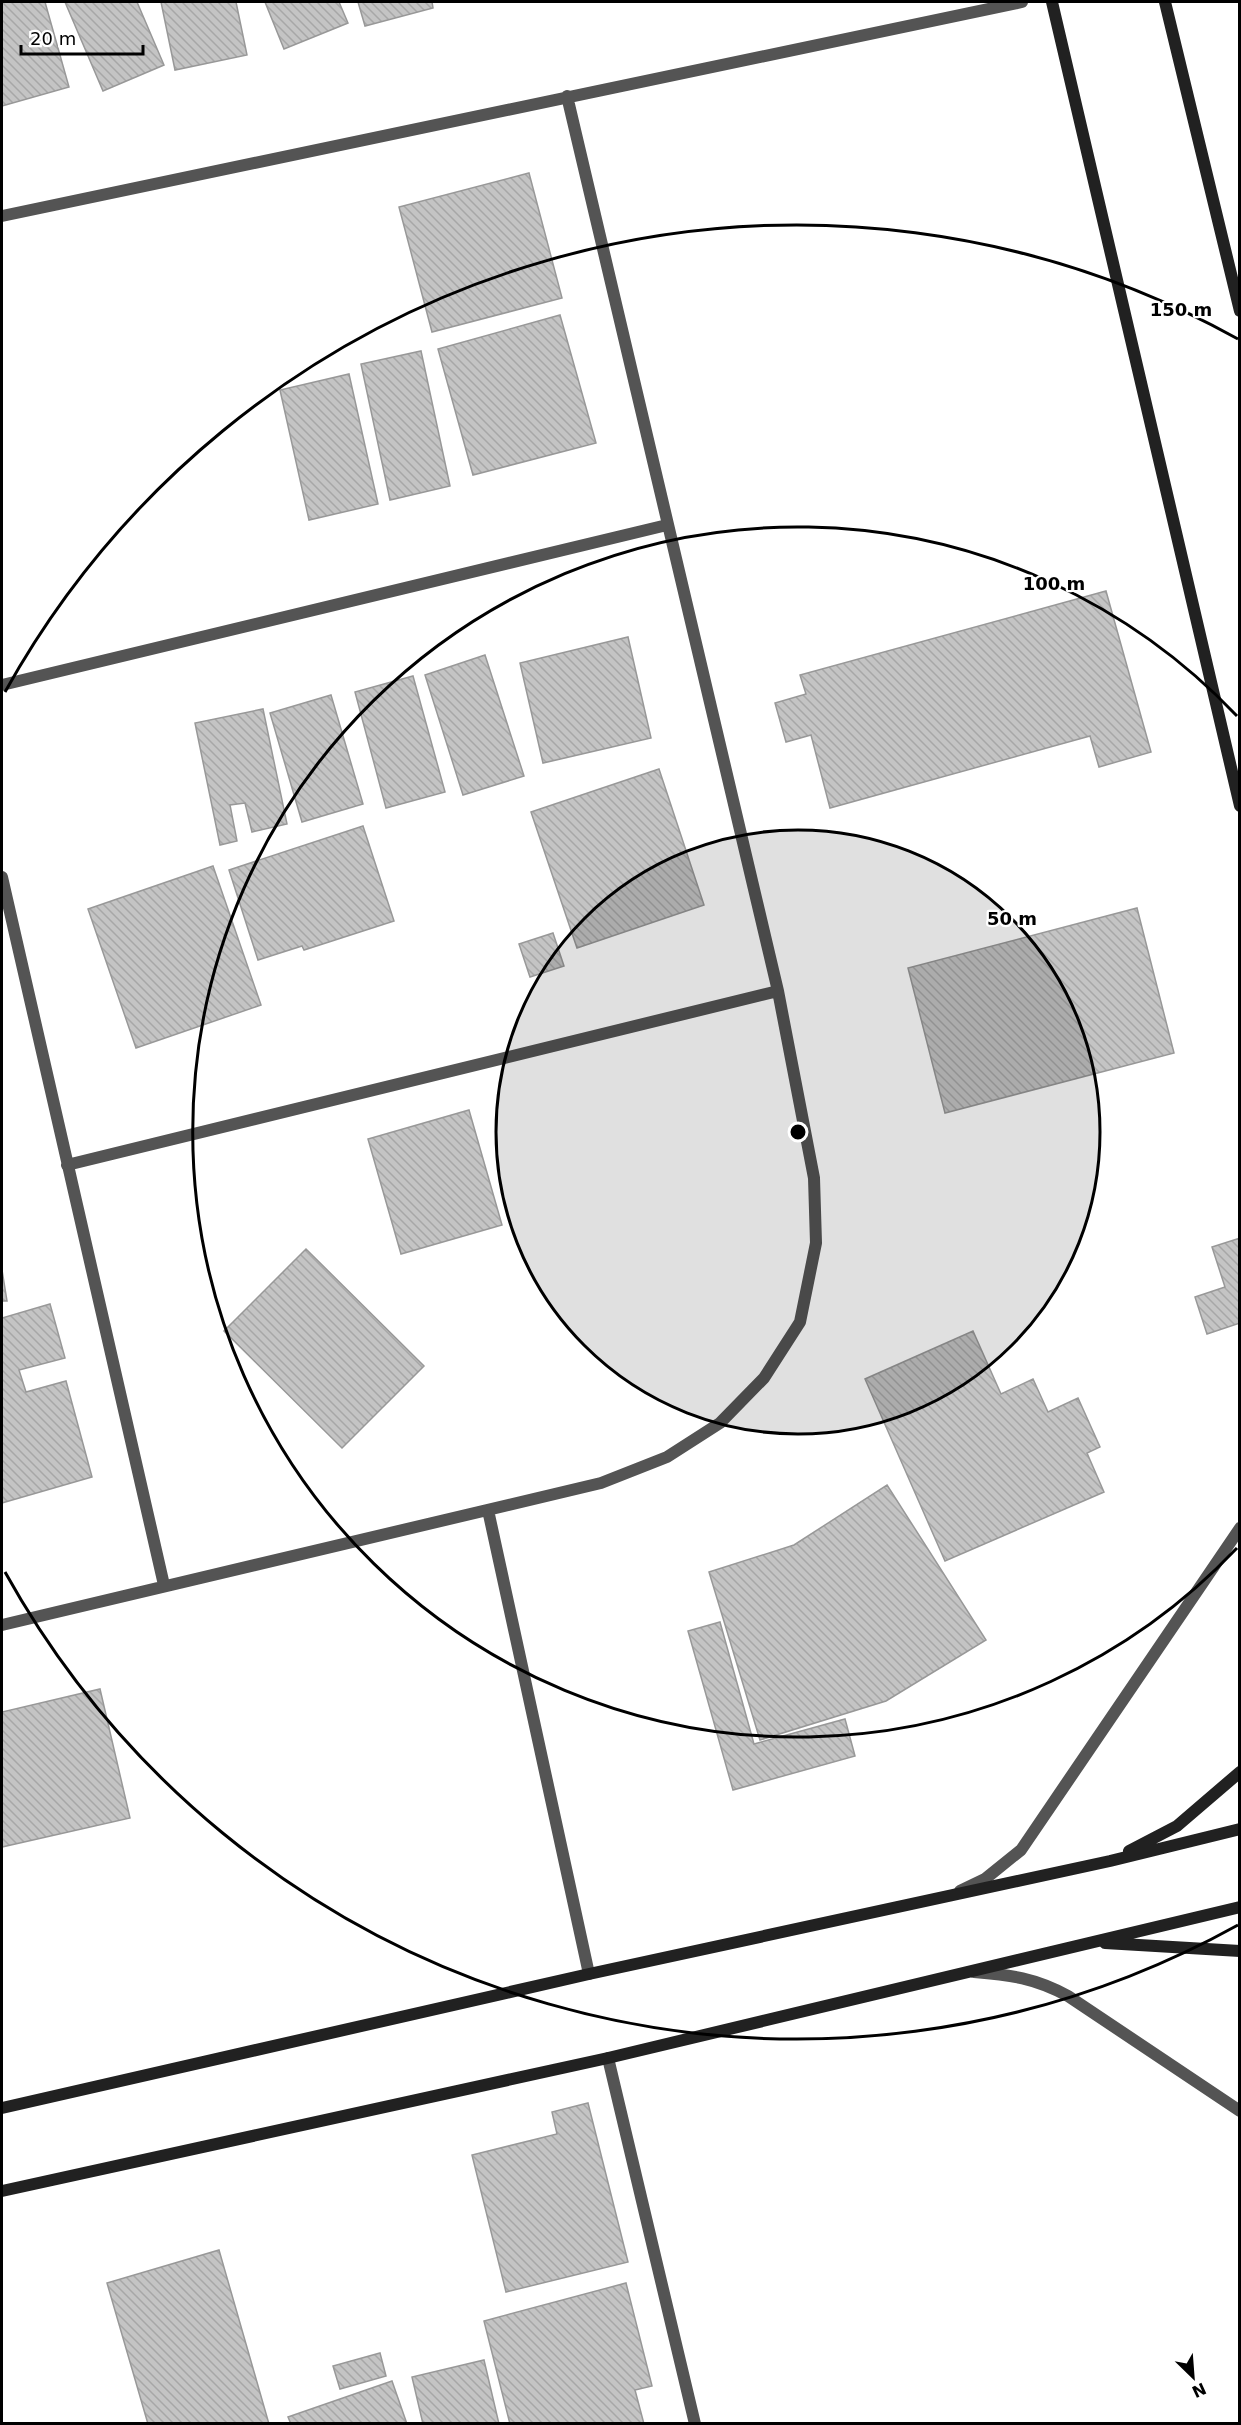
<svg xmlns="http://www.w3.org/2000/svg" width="1241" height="2425" font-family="'DejaVu Sans',sans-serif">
  <defs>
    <pattern id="building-back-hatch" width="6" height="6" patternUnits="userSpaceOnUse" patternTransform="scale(1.5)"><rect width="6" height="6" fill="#c4c4c4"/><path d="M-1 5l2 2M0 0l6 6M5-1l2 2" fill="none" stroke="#a7a7a7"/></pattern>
  </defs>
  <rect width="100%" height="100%" fill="#fff"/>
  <path fill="url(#building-back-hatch)" stroke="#989898" stroke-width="1.5" d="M2,2H45L69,87L2,106Z
    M65,2H137L164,65L103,91Z
    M161,2H236L247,55L175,70Z
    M265,2H339L348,23L284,49Z
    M358,2H432L433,8L365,26Z
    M529,173L562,298L432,332L399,207Z
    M560,315L596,443L473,475L438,349Z
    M421,351L450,486L390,500L361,364Z
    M349,374L378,504L309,520L280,390Z
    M1106,591L1151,752L1099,767L1090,736L830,808L811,735L786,742L775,703L806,694L800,675Z
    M628,637L651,738L543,763L520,663Z
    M485,655L524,776L463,795L425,675Z
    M413,676L445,792L386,808L355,692Z
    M331,695L363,804L302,822L270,713Z
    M263,709L287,824L252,832L245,803L230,805L237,841L220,845L195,723Z
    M659,769L704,905L577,948L531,812Z
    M363,826L394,921L304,950L302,946L258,960L229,870Z
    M213,866L261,1005L136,1048L88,909Z
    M1137,908L1174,1053L945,1113L908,968Z
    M553,933L564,966L530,977L519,944Z
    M469,1110L502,1225L401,1254L368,1139Z
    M1240,1238V1323L1207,1334L1195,1297L1225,1287L1212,1247Z
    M306,1249L424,1366L342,1448L224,1331Z
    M2,1270L7,1301H2Z
    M50,1304L65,1358L19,1370L26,1392L66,1381L92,1477L2,1503V1318Z
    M973,1331L1001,1394L1033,1379L1048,1412L1078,1398L1100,1447L1087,1453L1104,1492L945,1561L865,1379Z
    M887,1485L986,1640L886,1701L760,1740L709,1572L794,1545Z
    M720,1622L754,1744L845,1719L855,1756L733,1790L688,1631Z
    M100,1689L130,1818L2,1847V1712Z
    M588,2103L628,2262L506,2292L472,2155L557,2134L552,2112Z
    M219,2250L269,2424H148L107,2283Z
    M626,2283L652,2386L635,2390L644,2424H510L484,2321Z
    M380,2353L386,2376L340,2389L333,2366Z
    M484,2360L499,2424H423L412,2377Z
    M392,2381L407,2424H291L288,2417Z"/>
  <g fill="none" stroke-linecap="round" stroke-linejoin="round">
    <path stroke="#545454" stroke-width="12" d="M960,1891L985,1879L1021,1850L1240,1528
      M974,1972C1011,1975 1035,1978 1068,1996L1240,2111"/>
    <path stroke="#545454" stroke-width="12" d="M2,216L1022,2
      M2,685L667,525
      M2,877L164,1585
      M67,1165L778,991
      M488,1510L589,1974
      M2,1625L601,1483L667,1457L720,1423L764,1378L800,1322L816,1243L814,1178L778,991L567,96
      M608,2058L695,2424"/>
    <path stroke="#212121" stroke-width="12" d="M1052,2L1240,806
      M1165,2L1240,311
      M1129,1851L1177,1826L1240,1772
      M1105,1943L1240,1951
      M2,2108L589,1974L1110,1861L1240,1829
      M2,2191L608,2058L1240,1907"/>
  </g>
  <circle cx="798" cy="1132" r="302" fill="#000" fill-opacity=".12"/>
  <g fill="none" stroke="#000" stroke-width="3">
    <circle cx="798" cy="1132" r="302"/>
    <path d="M1237 1548A605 605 0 1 1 1237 716"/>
    <path d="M1238 1925A907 907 0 0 1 5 1572M5 692A907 907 0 0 1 1238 339"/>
  </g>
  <circle cx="798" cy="1132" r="9" fill="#000" stroke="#fff" stroke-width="3"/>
  <g font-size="18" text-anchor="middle" font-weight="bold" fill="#000" stroke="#fff" stroke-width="4.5" stroke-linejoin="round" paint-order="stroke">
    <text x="1181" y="316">150 m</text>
    <text x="1054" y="590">100 m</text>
    <text x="1012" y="925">50 m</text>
  </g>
  <rect width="1241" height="2425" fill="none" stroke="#000000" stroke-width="6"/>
  <g transform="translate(1193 2377) rotate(155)" stroke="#ffffff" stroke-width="4.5" paint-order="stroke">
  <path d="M0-4.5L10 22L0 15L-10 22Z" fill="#000000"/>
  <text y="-9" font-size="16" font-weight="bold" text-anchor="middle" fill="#000000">N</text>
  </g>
  <path d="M21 45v9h122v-9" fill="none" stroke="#000000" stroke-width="3"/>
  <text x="30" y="45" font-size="18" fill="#000000" stroke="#ffffff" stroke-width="4.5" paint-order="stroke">20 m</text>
</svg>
